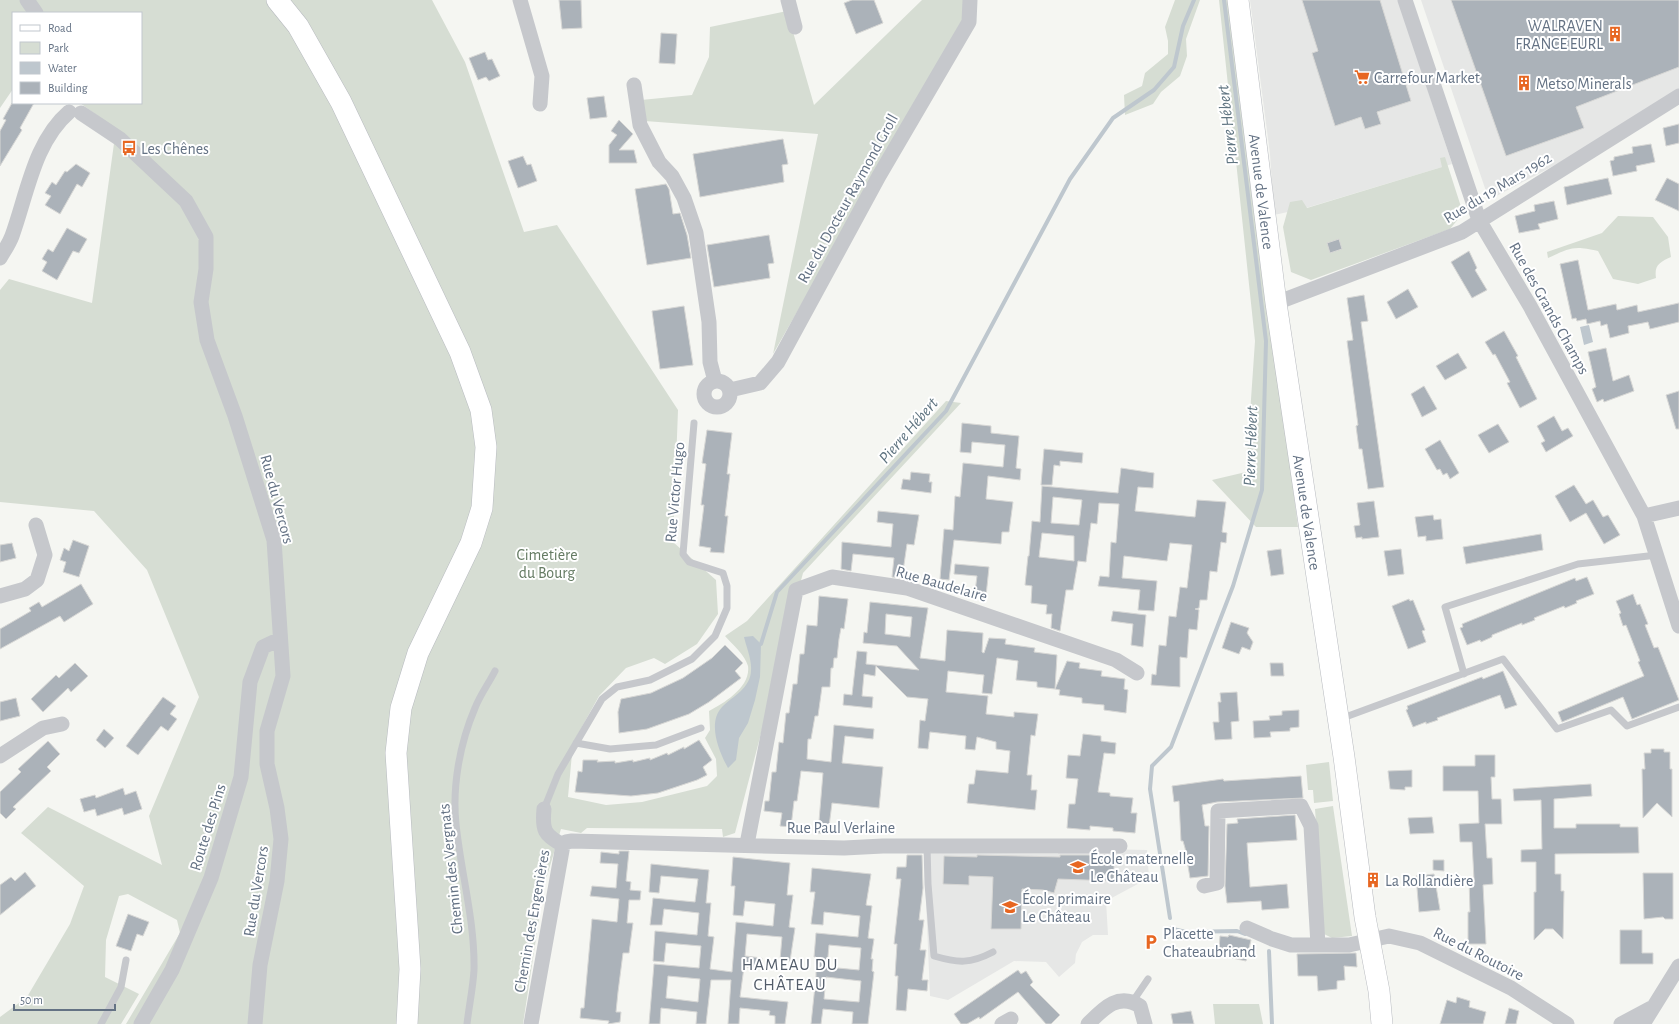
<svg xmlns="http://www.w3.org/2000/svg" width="1679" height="1024" font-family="'Alegreya Sans',sans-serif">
  <rect width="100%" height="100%" fill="#f5f6f2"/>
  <path fill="#e6e7e6" d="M1250,0H1398L1452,164L1306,208L1274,215L1270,154Z
    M1421,0H1679V99L1489,200Z
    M1059,848L1147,850L1149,878L1106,901L1108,935H1093L1082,942L1076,954L1075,963L1059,977L1046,962L1014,961L948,1000L930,996L924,853L1058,854Z"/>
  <path fill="#d6ddd3" d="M0,0H432L465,62L524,232L557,225L678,410L673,542L716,580L718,614L697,644L665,664L654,658L626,668L599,696L573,743L568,797L606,805L642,802L707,786L717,776L716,759L705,738L710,730L709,711C724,703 751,687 748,666C745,655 733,645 725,636L747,621L946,401L961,403L803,573L735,833L723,837L722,829L587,828L581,833L561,829L544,886L523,1024H126L180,933L177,920L128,894L119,896L106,940L105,977L139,994L121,1024H0V1017L27,997L70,924L84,886L21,833L48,807L162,865L149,816L199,697L147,570L94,511L0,502V290L9,279L92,303L116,129L80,103H141V13H13V89L0,108Z
    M922,0H963L966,16L773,354L818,134L645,121L641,100L692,95L709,57L710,27L787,11L814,105Z
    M1175,0H1200L1186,39L1187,56L1180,76L1161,92L1153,104L1125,115L1124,95L1142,86L1145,73L1168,54V41L1165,27Z
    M1219,0H1231L1298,527H1256L1212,480L1246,472L1255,341Z
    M1445,157L1463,213L1450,229L1311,280L1291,272L1283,227L1290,202L1302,200L1307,208L1442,167L1440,158Z
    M1618,216L1653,217L1668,237L1671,257C1660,262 1654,265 1656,278L1638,284L1613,279L1598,251C1573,245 1570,248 1548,258L1547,252L1602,233Z
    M1329,762L1333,801L1314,803L1313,790H1308L1306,765Z
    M1333,806L1352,936L1332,938L1324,934L1315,809Z
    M1213,1004H1259L1263,1024H1215Z"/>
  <path fill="#bec7ce" d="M1589,325L1593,342L1584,345L1580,327Z
    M753,636L761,644L760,677L755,700L748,723L739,738L736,760L728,768C719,752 707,723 722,707C733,696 751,688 751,670C752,660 746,646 744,637Z"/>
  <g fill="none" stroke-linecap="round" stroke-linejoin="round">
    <path stroke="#bec7ce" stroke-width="4" d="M761,644L777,592L946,411L1070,179L1113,118L1154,90L1174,67L1183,26L1194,0
      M1170,918L1150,789L1152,766L1171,747L1233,586L1262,490L1266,341L1224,0
      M1169,928L1186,932L1237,931L1245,934
      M1269,951L1272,1024"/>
  </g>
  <path fill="#abb2b9" stroke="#d7d7d5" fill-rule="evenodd" d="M559,0H581L582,28L562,29Z
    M852,0H874L883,23L856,34L844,3Z
    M1302,0H1380L1411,101L1377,112L1381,124L1365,129L1361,117L1335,126L1312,53L1318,51Z
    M1451,0H1679V67L1576,107L1584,128L1506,156Z
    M661,33L677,34L675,64L659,63Z
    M485,52L488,60L492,59L500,76L489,81L486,77L478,80L469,58Z
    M604,96L607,117L590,119L587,98Z
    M12,103H34L20,128L22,130L0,166V131L6,120L3,119Z
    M619,120L633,134L619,150H634L637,163H609V145L617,135L611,131Z
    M1679,124V143L1666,146L1663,128Z
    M783,139L788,164L782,165L784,182L700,197L693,154Z
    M1651,144L1655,162L1636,166L1637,171L1613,176L1610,161L1614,160V157L1633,153L1632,147Z
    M523,156L527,165L531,164L537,181L518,188L508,161Z
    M76,164L90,173L82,187L77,184L60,214L45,205L51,196L45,193L52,182L56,185L65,171L67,172Z
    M1608,178L1612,194L1567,205L1564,187Z
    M1667,178L1679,184V211L1655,200Z
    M666,184L669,189L673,214L680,213L687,235L691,258L647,265L635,189Z
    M1554,201L1558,219L1538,224L1540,229L1519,233L1515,216L1535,211L1534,205Z
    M67,228L87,239L79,253L73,251L57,280L42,271L47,262L42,259L48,249L53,252Z
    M769,235L774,263L768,264L770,278L714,287L707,245Z
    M1339,239L1342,249L1330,253L1327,243Z
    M1469,251L1477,268L1475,270L1487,290L1472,298L1451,262Z
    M1578,260L1588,310L1616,304L1617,310L1637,305L1638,312L1679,303V322L1650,329L1648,322L1628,326L1629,333L1610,338L1607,324L1601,326L1600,321L1587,324L1586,319L1577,321L1576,318L1572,319L1560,264Z
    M1408,289L1418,307L1396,319L1387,302Z
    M1364,295L1368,321L1361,322L1384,487L1368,489L1362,449H1359L1356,426L1358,425L1347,341L1353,340L1347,298Z
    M684,306L693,365L660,369L652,311Z
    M1504,331L1518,356L1516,357L1537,399L1520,408L1507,383L1510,382L1495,354L1493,355L1485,342Z
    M1606,348L1613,381L1629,375L1634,391L1604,402L1603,399L1597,402L1592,389L1596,387L1588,352Z
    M1458,353L1467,368L1445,380L1436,366Z
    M1424,386L1437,409L1422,417L1411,394Z
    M1679,391V429H1676L1666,395Z
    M1554,416L1562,431L1568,428L1573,436L1546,452L1541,443L1545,441L1537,426Z
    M962,423L991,426V433L1019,436L1016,468L1021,469L1020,480L988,476L986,499L1013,502L1009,532H1002L1001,544L954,540L949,580L940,579L944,529L953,530L955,496L960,497L963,463L1003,467L1005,445L972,442L971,453L960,452Z
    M1498,424L1509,442L1489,453L1478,435Z
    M707,430L732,433L727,474H730L725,516H728L724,553L710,552L711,548L699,546L704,505H701L706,464L702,463Z
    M1440,440L1459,473L1450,479L1447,473L1443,475L1440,469L1437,470L1425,449Z
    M1044,449L1083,453L1082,463L1060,461V466L1054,465L1052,485H1041Z
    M1121,468L1154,473L1153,488L1138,487L1135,511L1195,517L1197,500L1226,502L1222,532L1227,533L1226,543L1221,542L1217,572L1210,571L1207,600H1200L1199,608L1195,609L1199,610L1197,630L1189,629L1187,658L1180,657V687L1151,685L1152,674L1156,675L1159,645L1166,646L1169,616L1176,617L1180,587L1187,588L1192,545L1170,543L1167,561L1124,556L1122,578L1157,581L1154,611L1138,610L1140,590L1098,586L1100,576L1109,577L1111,542L1116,543L1119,504L1099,503L1097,524L1091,523L1086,562L1078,561L1073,590H1066L1060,631L1051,628L1052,614H1046L1047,605L1031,603L1032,586L1025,585L1028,556H1029L1032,521L1040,522L1042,486L1118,493ZM1053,497L1082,500L1079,525L1051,523ZM1042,533L1074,536V561L1039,557Z
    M911,472L930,474L929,482H932L931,493L901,489L903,479L910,480Z
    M1574,485L1586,504L1593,500L1603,517L1608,515L1620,535L1604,544L1586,513L1570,522L1555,496Z
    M1374,501L1379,537L1362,539V537L1356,538L1354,526L1360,525L1357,503Z
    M878,511L919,515L914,545L907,544L902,578L892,577L894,558L853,554L851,571L841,569L842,542L891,547L893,524L877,522Z
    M1433,515L1434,520L1441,519L1443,539L1426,541V536L1418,537L1415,517Z
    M1541,534L1543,550L1466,564L1463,547Z
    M73,540L89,546L79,577L63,572L66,562L60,560L64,548L69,551Z
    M12,543L16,558L0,562V545Z
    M1281,549L1284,574L1271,576L1267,551Z
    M1401,549L1404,574L1388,576L1384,551Z
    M955,564L989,567L986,596L975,592L977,576L954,574Z
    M1587,577L1594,594L1576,601L1577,603L1565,608L1564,606L1534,618L1535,620L1522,625V623L1492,635V637L1481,642L1480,640L1467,645L1460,628L1463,627L1462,624L1575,578L1576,581Z
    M81,584L93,604L64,622L60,616L0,649V629L31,611L29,608L39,602L42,607Z
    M1633,594L1637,605L1640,604L1648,624L1645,625L1654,648L1658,647L1679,700L1632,719L1623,697L1562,722L1558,712L1644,676L1638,662L1640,661L1626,625L1623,626L1619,614L1621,613L1616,601Z
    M819,596L848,599L844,629L841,628L839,639L837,658H834L833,668H831L830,687H822L818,716H815L811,739H808L807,759L831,762L834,725L874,729L873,739L845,736L842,763L883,767L879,808L832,803L828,834L818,833L823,773L801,771L797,801H794L791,827L780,826L782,813L764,811L765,801H769L772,772H776L779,742L783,743L786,713H789L793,684H797L800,654H804L807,625L817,626Z
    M1409,599L1410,601L1413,600L1425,630L1422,631L1426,642L1408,649L1392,606Z
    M870,602L928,608L920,658L945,661L947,630L983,633L982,652L984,653L989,638L1006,639L1005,644L1035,648L1034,652L1057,655L1055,689L1037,687V682L1016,680L1018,661L997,658L992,694L982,693L984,675L948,671L946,692L988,696L986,714L1014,717V712L1038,714L1035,736L1031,735L1027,775H1032L1031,790H1037L1035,810L967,803L969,784H974L976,770L1008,773L1010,751L996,749V742L977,737L975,750L965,749L966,736L930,732L928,749L918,748L920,720L925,721L928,699L907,697L876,666L875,676L864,674L862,696L873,697L872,708L843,705L844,694L852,695L857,651L867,652L866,664L919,670L897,646L863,643L864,632L867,633ZM886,614L912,617L910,637L885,634Z
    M1113,611L1146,615L1143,647L1131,645L1133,624L1111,621Z
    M1231,622L1249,628L1247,633L1253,642L1250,650L1242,647L1239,654L1222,648Z
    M725,645L743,663L735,671L741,678L709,702L689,714L647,729L619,733L618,712L621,699L651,693L683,678L712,658Z
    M1067,661L1080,663L1079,668L1102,671L1101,676L1125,679L1124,689L1128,690L1126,713L1104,710V705L1082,703V698L1059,695L1060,690L1055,689Z
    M75,663L88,676L71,692L68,688L43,712L31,699L56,675L59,678Z
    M1270,663H1283L1284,676H1271Z
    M1503,671L1517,705L1505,709L1500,695L1437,718L1438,720L1426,724V722L1413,727L1406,710L1408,709L1407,706L1482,677L1483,679Z
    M1237,692L1239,721L1231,722L1232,739L1215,740L1213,722H1219L1218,702H1221L1220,693Z
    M163,697L176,706L170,714L177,719L168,731L161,726L138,755L126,746Z
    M16,698L20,716L0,721V702Z
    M1299,710V727L1290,728V731L1270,732L1271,737L1254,738L1253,721L1270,720L1269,716L1282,715V711Z
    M104,729L114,738L105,748L96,740Z
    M1083,734L1101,736V741L1116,743L1115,754L1104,753L1098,792L1110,793V796L1133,798L1131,813H1137L1135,833L1113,831V828L1090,826V830L1067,828L1069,804H1075L1078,779L1066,778L1068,755L1080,756Z
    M699,740L712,760L703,767L707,775L697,780L658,793L631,796L575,792L578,771L582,772L583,760H598L597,762L615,761V763L633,760V762L650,758V760L667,753L668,755L684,747V749Z
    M48,741L60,754L47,767L51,771L13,807L16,809L6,819L0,813V792L21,772L18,769Z
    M1651,749H1664V752H1670V769H1672V817L1657,803L1643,818L1642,769H1645L1644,753H1651Z
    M1475,755H1495V777H1491L1492,799H1501L1502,824H1485L1487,858H1492L1493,884L1483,885L1486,944H1468V912H1470L1469,879H1474L1472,842H1460L1459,824L1479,823L1478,791H1443V766H1475Z
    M1412,770V787H1405V790L1390,789L1388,771Z
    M1301,776L1303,798L1217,802L1202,805L1205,826H1209L1208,876L1190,878L1185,848L1183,841H1181L1179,801L1174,802L1172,786L1223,779L1224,781Z
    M1591,784L1592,796L1554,799V828H1576V824H1620V827H1638L1639,853L1555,854V874H1561V891H1564L1563,939L1553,929H1545L1534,940V892H1536V862H1521V850L1542,849L1541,800L1514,801L1513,789Z
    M123,788L125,795L136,791L142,809L124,815L122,808L97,816L95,809L84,812L80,799L95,795L96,798Z
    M1295,815L1297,840L1247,843L1250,887L1287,884L1289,908L1262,910L1261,901L1227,903L1225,886L1227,824L1238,823L1237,819Z
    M1432,817L1434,833L1410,834L1408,818Z
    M619,851H629L626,881L631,882L630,890L641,891L640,900H629L627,923H633L629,953H623L618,992L616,1012H621L620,1022L608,1024L609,1021L580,1018L581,1008H584L592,919L617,922L619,899L590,896L592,886L616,888L618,864L600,863L601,852L619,854Z
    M907,855H922L923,888L919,920H924L920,950H926L922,980H928L927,991L908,989L906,1011L896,1010L898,976H895L897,944H894L901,879H896L897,867H906Z
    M977,855L1060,857V855H1114V881L1058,879L1054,893L1043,890L1022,889L1021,929H991L993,877L969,876V885L943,884L944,856L977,857Z
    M733,857L790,863L787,895H793L789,927L795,928L790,961L780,960L782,937L747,934L745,956L762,958L761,969L744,967L740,997L788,1002L785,1024H775V1016L769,1015L770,1011L740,1008L739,1024H728L731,980H711L706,1024H696L697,1012L661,1008L660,1024H649L654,964L699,968L701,946L666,943L664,962L653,961L655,931L697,935L699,913L664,909L662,925H650L653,898L695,902L698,879L661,876L659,893L649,892L651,864L709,870L706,903H711L708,936L714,937L710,969L732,972L736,922L773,926L775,904L745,901L743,916L733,915L735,886H731ZM668,976L700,979L698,1002L666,998Z
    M1433,860H1444V871L1433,870Z
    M812,868L871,874L866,905L872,906L868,938L874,939L871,959H873L872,971L874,972L868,1024H852L853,1012L823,1009L821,1024H811L816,976V957H814L816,933L858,937L860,916L824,912L823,925L811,924L815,892H810ZM829,945L861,948L859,970L827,967ZM826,977L861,981L859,1002L824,999Z
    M25,872L36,886L0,915V885L11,877L15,881Z
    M1643,873H1673V919H1665L1663,917L1644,919Z
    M1434,874L1440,910L1419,912L1416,876Z
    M128,914L149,922L143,936L137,934L131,951L116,946Z
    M1620,930H1642V953H1653V964H1620Z
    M1229,935L1251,940L1246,961L1232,958L1233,952L1219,949L1220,936L1228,937Z
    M1356,953L1357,967L1344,966L1345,980L1337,981V989L1318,991L1317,976H1298L1297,954Z
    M1018,970L1021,974L1026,971L1033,982L1030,985L1060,1015L1051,1024H1046L1018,992L980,1019L979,1017L967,1024H961L954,1014Z
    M1457,997L1470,1001L1469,1007L1486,1012L1483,1024H1440L1447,1000L1456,1003Z
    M1509,1008L1519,1011L1516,1024H1505Z
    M1191,1011L1194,1024H1173L1171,1014Z"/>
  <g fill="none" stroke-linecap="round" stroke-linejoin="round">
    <defs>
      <g id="secondary">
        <path d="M277,0L298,26L341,102L460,352L481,410L486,447L482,508L471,543L418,653L401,708L396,753L410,969L407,1024"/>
        <path id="s1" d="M1238,0L1276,303L1344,757L1365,917L1379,991L1382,1024"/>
      </g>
    </defs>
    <use href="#secondary" stroke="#b8bbc0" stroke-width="22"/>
    <path stroke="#c6c8cc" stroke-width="7" d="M1464,674L1445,607L1578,564L1657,555
      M1340,719L1503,659L1557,729L1611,710L1627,726L1679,707
      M576,743L610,749L656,745L701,728
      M544,809L558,774L602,699L617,687L650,680L692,659L715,636L727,608V586L723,573L689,562L683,554L694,423
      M927,846L928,884L934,956C958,963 970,964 993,952
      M1133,1001L1148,979
      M101,1024L121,987L126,960
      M467,1024C469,1006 473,988 474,970C475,921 461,873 456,824C452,786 460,743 475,708C480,695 489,683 495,671"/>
    <path stroke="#c6c8cc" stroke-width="15" d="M27,0L36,13
      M520,0L542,76L540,104
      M788,0L795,27
      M1405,0L1479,220L1530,306L1644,516L1679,626
      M634,85L640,125L659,162L672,176L684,198L696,233L709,322L710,362L715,381
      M81,113L120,139L186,201L206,237V269L201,302L207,340L235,416L274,540L283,676L267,731V764L277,808L281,839L277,881L260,965L255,1024
      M0,258C4,251 9,244 12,236C27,195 34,142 69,112
      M1276,303L1462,232L1679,96
      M704 394a13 13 0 1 1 26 0a13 13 0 1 1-26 0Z
      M730,390L760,383L778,362L879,176L969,22L970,0
      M1644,516L1679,508
      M0,596L25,589L37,580L45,555L36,525
      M0,756L43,728L62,724
      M544,809C542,830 544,835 563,845
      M747,844L796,590L832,577L907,588L1116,660L1137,673
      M563,845L566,842L572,841L844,848L883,846H1120
      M1204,886L1217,883L1218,811L1301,806L1311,826L1318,945
      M1247,928L1272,939L1291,945H1349L1389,936L1420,943L1511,988L1567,1024
      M141,1024L172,970L211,878L241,777L250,682L263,647L280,639
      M531,1024L563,845
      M1002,1024L1011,1019
      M1088,1024C1103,1009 1118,992 1140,1006L1145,1024
      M1621,1024L1651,1008
      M1643,1024L1679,966"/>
    <use href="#secondary" stroke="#fff" stroke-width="21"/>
  </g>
  <defs>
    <symbol id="building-bare" viewBox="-9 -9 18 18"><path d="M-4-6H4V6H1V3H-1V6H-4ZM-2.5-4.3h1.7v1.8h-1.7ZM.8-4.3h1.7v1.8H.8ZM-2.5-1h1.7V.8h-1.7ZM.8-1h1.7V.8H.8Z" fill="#e76621" stroke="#fff" stroke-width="2.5" paint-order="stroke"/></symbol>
    <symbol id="supermarket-bare" viewBox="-9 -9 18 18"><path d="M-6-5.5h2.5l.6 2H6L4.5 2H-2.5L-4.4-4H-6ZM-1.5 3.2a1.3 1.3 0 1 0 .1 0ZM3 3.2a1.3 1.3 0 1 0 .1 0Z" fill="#e76621" stroke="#fff" stroke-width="2.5" paint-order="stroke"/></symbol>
    <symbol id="bus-bare" viewBox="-9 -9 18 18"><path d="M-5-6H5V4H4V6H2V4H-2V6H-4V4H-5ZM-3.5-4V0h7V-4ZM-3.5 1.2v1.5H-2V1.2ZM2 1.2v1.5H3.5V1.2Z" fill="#e76621" stroke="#fff" stroke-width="2.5" paint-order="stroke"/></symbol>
    <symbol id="school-bare" viewBox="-9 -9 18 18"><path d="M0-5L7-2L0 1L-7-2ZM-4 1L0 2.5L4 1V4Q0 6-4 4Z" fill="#e76621" stroke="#fff" stroke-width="2.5" paint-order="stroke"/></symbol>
    <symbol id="parking-bare" viewBox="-9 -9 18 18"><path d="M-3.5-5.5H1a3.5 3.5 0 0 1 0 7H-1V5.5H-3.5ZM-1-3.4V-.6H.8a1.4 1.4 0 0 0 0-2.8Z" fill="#e76621" stroke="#fff" stroke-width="2.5" paint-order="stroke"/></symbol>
  </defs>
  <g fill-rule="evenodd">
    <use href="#building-bare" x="1604" y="23" width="22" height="22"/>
    <use href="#supermarket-bare" x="1351" y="66" width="22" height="22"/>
    <use href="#building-bare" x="1513" y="72" width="22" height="22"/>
    <use href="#bus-bare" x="118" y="137" width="22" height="22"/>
    <use href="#school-bare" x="1067" y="856" width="22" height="22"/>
    <use href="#building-bare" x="1362" y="869" width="22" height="22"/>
    <use href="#school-bare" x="999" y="896" width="22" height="22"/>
    <use href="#parking-bare" x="1140" y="931" width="22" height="22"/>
  </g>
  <g text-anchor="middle" stroke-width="4" stroke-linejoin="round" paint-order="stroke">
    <g font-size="16" fill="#647284" stroke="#fff" text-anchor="start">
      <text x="1603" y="31" text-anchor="end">WALRAVEN<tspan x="1603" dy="18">FRANCE EURL</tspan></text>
      <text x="1374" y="83">Carrefour Market</text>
      <text x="1536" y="89">Metso Minerals</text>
      <text x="141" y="154">Les Chênes</text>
      <text x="1090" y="864">École maternelle<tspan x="1090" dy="18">Le Château</tspan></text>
      <text x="1385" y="886">La Rollandière</text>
      <text x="1022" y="904">École primaire<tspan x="1022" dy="18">Le Château</tspan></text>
      <text x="1163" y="939">Placette<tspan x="1163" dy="18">Chateaubriand</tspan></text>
    </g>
    <g font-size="16" fill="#647284" stroke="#fff">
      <text transform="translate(1497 187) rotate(-31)" y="6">Rue du 19 Mars 1962</text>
      <text dy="6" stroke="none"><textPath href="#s1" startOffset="193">Avenue de Valence</textPath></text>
      <text transform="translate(847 198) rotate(-61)" y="6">Rue du Docteur Raymond Groll</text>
      <text transform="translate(1550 308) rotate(61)" y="6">Rue des Grands Champs</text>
      <text transform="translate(674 492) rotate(-85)" y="6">Rue Victor Hugo</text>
      <text transform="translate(278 499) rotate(75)" y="6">Rue du Vercors</text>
      <text dy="6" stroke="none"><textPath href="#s1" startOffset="517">Avenue de Valence</textPath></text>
      <text transform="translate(942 583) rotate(16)" y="6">Rue Baudelaire</text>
      <text transform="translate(207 827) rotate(-73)" y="6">Route des Pins</text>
      <text x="841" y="833">Rue Paul Verlaine</text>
      <text transform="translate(450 869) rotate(-96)" y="6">Chemin des Vergnats</text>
      <text transform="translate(255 891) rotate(-81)" y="6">Rue du Vercors</text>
      <text transform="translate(531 921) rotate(-80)" y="6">Chemin des Engenières</text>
      <text transform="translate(1479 953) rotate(27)" y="6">Rue du Routoire</text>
    </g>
    <g font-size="16" fill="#657b63" stroke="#fff">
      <text x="547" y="560">Cimetière<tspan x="547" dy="18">du Bourg</tspan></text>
    </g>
    <g font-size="17" font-style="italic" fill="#5f7481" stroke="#fff">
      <text transform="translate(1227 125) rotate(-97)" y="6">Pierre Hébert</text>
      <text transform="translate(908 430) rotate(-49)" y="6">Pierre Hébert</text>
      <text transform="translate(1250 446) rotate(-88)" y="6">Pierre Hébert</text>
    </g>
    <g font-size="17" letter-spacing="1" fill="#525c69" stroke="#fff">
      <text x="790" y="970">HAMEAU DU<tspan x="790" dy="20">CHÂTEAU</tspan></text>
    </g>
  </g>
  <rect x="12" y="12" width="130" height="92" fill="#ffffff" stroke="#c1c7ce"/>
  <rect x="20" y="25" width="20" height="6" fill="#ffffff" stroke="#c1c7ce"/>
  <text x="48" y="32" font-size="12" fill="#647284">Road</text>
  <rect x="20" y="42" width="20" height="12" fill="#d6ddd3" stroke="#c1c7ce"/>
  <text x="48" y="52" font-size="12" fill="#647284">Park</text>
  <rect x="20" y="62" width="20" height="12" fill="#bec7ce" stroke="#c1c7ce"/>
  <text x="48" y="72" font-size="12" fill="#647284">Water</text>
  <rect x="20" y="82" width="20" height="12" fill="#abb2b9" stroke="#c1c7ce"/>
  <text x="48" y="92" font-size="12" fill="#647284">Building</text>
  <path d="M14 1004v6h101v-6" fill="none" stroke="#647284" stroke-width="2"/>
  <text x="20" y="1004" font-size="12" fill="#647284" stroke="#ffffff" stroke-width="3" paint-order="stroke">50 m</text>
</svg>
